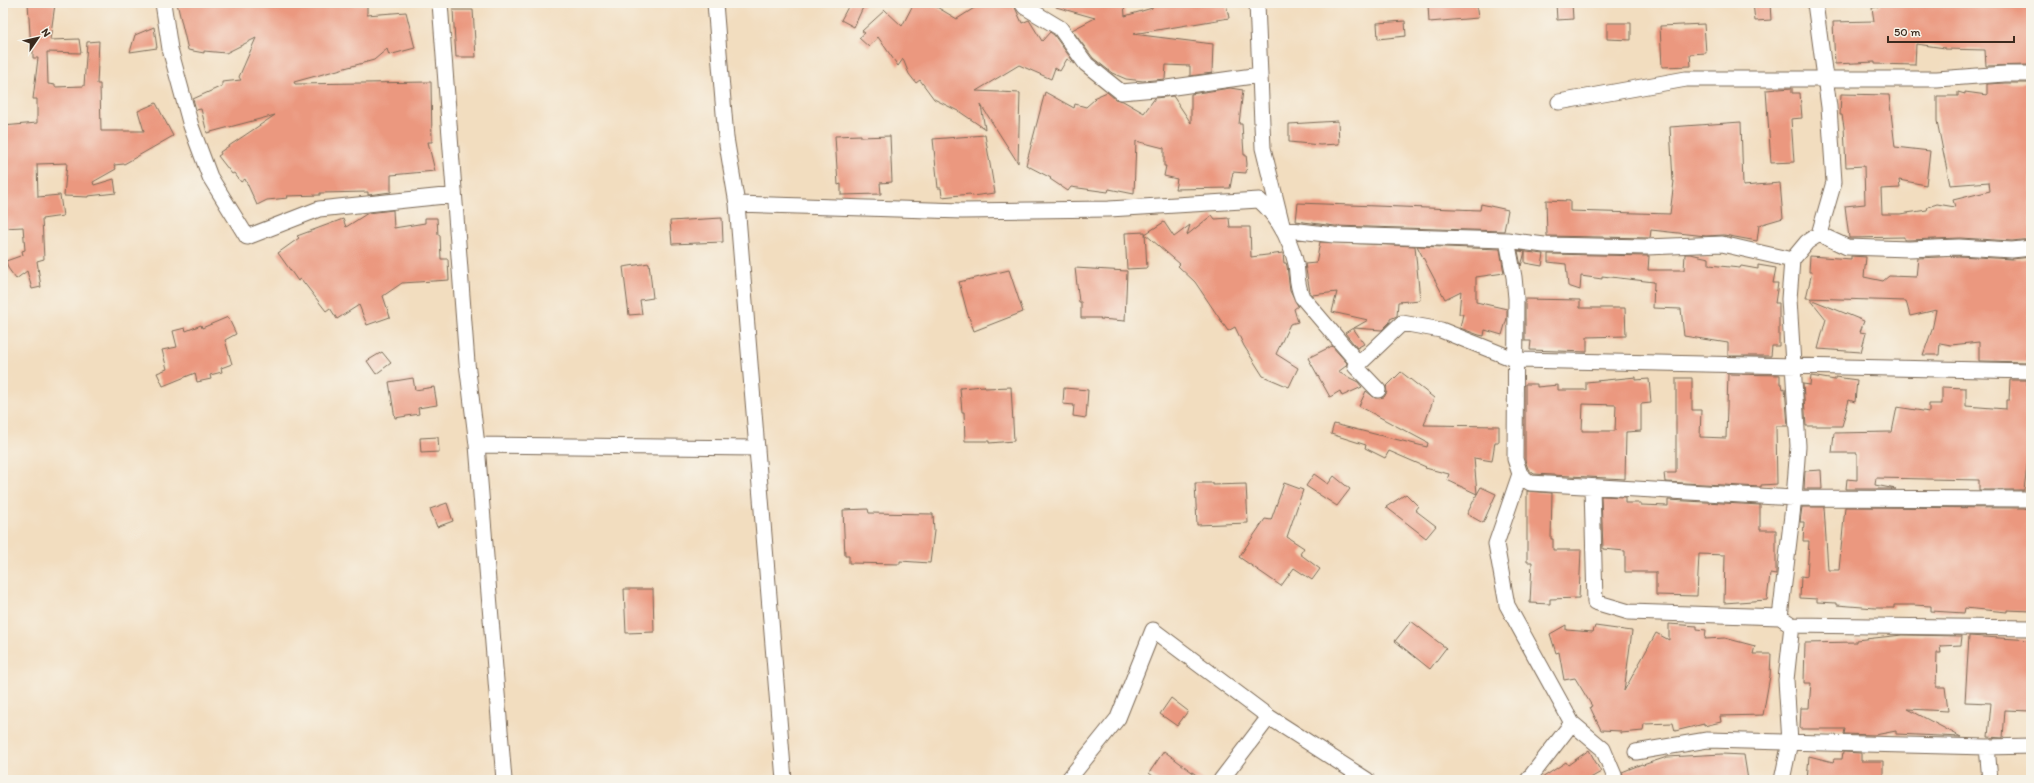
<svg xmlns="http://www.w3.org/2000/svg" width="2034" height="783" font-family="Itim,sans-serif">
  <rect width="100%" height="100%" fill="#f7f3e8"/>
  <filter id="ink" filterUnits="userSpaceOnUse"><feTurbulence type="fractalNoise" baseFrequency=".025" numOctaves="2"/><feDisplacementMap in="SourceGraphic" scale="8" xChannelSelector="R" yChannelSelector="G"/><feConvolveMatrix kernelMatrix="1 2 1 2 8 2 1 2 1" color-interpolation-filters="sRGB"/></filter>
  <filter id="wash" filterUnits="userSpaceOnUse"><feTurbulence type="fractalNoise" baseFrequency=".012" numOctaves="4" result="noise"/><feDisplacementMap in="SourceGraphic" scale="16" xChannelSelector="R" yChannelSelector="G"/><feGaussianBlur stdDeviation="0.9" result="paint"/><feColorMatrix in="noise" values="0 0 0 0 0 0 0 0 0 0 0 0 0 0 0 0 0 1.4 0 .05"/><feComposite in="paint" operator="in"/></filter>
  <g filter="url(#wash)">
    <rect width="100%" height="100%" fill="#f2ddbf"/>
    <g id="blocks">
      <path fill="#eb987f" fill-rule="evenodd" d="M28,3L55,4L50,40L79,39L81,53L47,52L48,84L55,85V87L84,86L87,42L99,41L97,84H100L101,131H144L138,111L156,103L173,136L124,164L114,165L116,169L93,182L94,185L114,179L116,193L88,196V197L64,196L67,163L37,164L38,197L60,195L63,216L42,219L44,259L37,261L41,287L32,289L27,271L16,279L8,268L6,261L23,255L22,251L25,250L23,227L3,228V126L37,123V99H33L38,58H33V49H31Z
        M177,3H353L354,5L367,4V15L406,12L415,48L389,55L387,49L374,60L294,82L295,84L431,82L432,142H428L435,171L391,175V192L368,195V192L320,193V195L287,196L288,198L267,200L257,205L245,179L241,182L234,173L232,174L218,156L221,154L220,152L275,115L207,133L201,109L196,110L193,99L222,86V82L241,80L239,77L256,38L226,53L204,51V53L188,50Z
        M850,3H865L854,27L841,20Z
        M914,3H930L957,19L982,3H1013L1022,23L1029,20L1042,41L1050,32L1054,35L1075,64L1067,59L1060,71L1055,68L1051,79L1019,65L976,91L1020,93L1018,163L981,105L985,129L960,112L934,99L920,80L916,83L909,74L903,59L898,66L878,37L869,47L859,38L865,33L862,31L885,10L902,26Z
        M1056,3H1124L1125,16L1152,8V3H1226L1229,18L1133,34L1213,44L1212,73L1190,76V66L1166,65L1165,79L1143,81L1126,79L1112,73L1093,58L1072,30L1095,18L1056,7Z
        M1476,3L1478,18L1429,22L1428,4Z
        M1556,3H1572L1573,19L1557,20Z
        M1753,3H1770L1771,20L1755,21Z
        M1880,3H2031V65L1986,66L1985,50L1945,49V48L1916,44L1915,65L1875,64V62L1835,64L1833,22L1874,21L1872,8L1881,6Z
        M453,10H473L476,57H456Z
        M1405,21L1406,36L1378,39L1377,23Z
        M1607,23H1631V40L1607,39Z
        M1704,24L1706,53L1690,54L1691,66L1662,67L1660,26Z
        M154,27L157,48L130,52L135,35Z
        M2005,83H2031V239L2012,241L1960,238L1909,240H1904V237L1849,238L1845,206L1865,204L1864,166L1846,167L1844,127L1842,115H1840L1841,94L1889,95L1895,147L1930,151L1926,185L1899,180L1900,188L1881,189L1882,214H1900L1927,210L1928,207L1937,204L1955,207L1953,200L1990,191L1989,182L1950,185L1937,121V96H1958V92L1965,94V92L1987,95V84Z
        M1230,88L1243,90L1239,124H1242L1244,155H1246L1247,164L1246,173L1233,172L1230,188L1175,189L1177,179L1164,176L1166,166H1164V148L1136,141L1134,194L1109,189L1108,192L1071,187L1068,191L1050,179L1051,178L1026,165L1045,92L1074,108L1075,104L1086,107L1095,99L1093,98L1107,92L1115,99L1123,101L1144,113L1155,98L1173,96L1191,123V94Z
        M1792,88V93H1800L1802,118L1791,119L1794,162L1771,163L1766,90Z
        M1338,121L1339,144L1320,145L1289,142V124Z
        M1741,122L1743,186L1780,183L1783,218L1759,225L1757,241L1724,235L1706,236L1651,230L1650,238L1547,236L1546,200L1570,201V211L1670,214L1674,181H1673L1670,127Z
        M861,135V137L890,136L892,182L880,183L881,194L841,195V184L838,185L835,136Z
        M985,135L995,193L972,196L970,194L942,197L941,188H938L933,139Z
        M1298,203L1480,210L1481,204L1508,210L1504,231L1335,226L1296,221Z
        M393,210L394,228L425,223V218H437L438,235H440L441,259H448L449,280L402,283L383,296L390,317L367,325L359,305L337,319L330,308L326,311L301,279L298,281L278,253L299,238L297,236L343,219L346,227L368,213Z
        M1212,215L1215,219L1229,218L1230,227H1250L1251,257L1283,253L1284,263H1286L1287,266L1290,290L1298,306L1294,309L1298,322L1290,324L1276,354L1298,368L1289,387L1263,376L1244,346L1235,327L1228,331L1195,282L1178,266L1180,264L1145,234L1164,222L1174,237L1190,225L1187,235Z
        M722,218L723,242L672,244L670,221Z
        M1145,232L1147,268L1127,269L1125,233Z
        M1320,242L1415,246L1420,300L1398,302L1397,316L1390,319V322L1382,330L1354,328L1368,320L1332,312L1337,292L1312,295L1310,292L1305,264L1316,263Z
        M1417,246L1500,249L1504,273L1476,277V302L1507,309V318L1502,335L1485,330L1484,336L1479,335L1460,328L1463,314H1459L1461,291L1445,299Z
        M1518,251L1544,254L1542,266L1525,263V252L1521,266Z
        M1548,254L1649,256L1648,270H1684L1685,254H1690L1709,258V265L1740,268L1741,266L1758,269V265L1776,268L1773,283H1778L1775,303H1779V346H1772L1771,356H1728V343L1684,336L1681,309L1653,308L1654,282L1602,276V279L1581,276L1580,290L1568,286L1566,264L1548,262Z
        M1810,256L1851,259V256L1866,257L1864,277L1883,281L1889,276L1916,277L1918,258L1959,256L2012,259L2031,257V311H2029L2026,356L2029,357V362L1979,361V342L1951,345L1940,343L1939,355H1923L1932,330L1936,310L1910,316L1906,301L1806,298L1812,272H1809Z
        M649,263L653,298L640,300L642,314L629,315L623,267Z
        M1075,268L1127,271L1125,321L1100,319L1101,318H1081V302H1079Z
        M1009,270L1023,312L974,331L967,312L959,282Z
        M1525,299L1580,300V308H1625L1626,336L1587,337V352L1530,350L1531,341H1525Z
        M1810,299L1864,321L1860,332L1866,333L1861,352L1818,349L1826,319Z
        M228,317L236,334L225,340L232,364L221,368L222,372L210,375L211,379L197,382L195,373L163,386L157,373L167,369L162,350L177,347L173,331L185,328L186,331L201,325L202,328Z
        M1353,328L1364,344L1357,348L1345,333Z
        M1332,346L1347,363L1346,366L1338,372L1358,382L1362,387L1342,396L1340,391L1330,397L1308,358Z
        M382,352L391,363L376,374L367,361Z
        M1401,372L1434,398L1424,425L1499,426V442H1495L1492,461L1474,458L1477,494L1481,487L1496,494L1483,523L1467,514L1477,494L1447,480L1449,474L1425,468L1426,467L1389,451L1385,458L1365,448L1366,445L1331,434L1334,424L1427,447L1428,443L1359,406L1366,391L1375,398L1384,397L1387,392L1386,387Z
        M1728,374L1780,375V384H1782L1783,389L1785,388L1788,426H1776L1777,484L1761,485V487L1665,482L1664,473H1676V378H1692V410H1701L1700,437L1726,438Z
        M1811,376L1835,380V377L1857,380L1855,402L1849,400L1842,426H1806L1803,384L1810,385Z
        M1636,377V380L1649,379L1651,403L1641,404V431L1626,432L1625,479L1534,474L1528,469L1525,460V384H1537V387L1558,385V390H1586V382ZM1583,404L1616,405L1615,431H1582Z
        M413,378L415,390L434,387L437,405L418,408L419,414L395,418L389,382Z
        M2010,380H2027V385L2031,386V434L2024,490H1979V480L1876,478L1875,485L1896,489H1846L1847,479L1857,480V453H1832L1834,433L1892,432L1897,407L1929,412V404H1942V387L1966,388V406L2006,409V400H2009Z
        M984,386L985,388L1011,387L1014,441L989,443V441H965L964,412H962L960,388Z
        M1064,388L1088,390L1086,418L1073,416L1074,405L1063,404Z
        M438,437L439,452L421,453L420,438Z
        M1821,470L1822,489H1804L1805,471Z
        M1314,474L1328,484L1334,476L1350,489L1337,506L1306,486Z
        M1195,483H1213V485L1246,484L1248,523L1197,525Z
        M1284,483L1303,490L1287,537L1304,548L1300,554L1320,569L1312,580L1294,568L1281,586L1239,557L1265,519L1271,520Z
        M1527,491L1552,493L1551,539H1553V550H1581L1579,598L1550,599V604L1530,603L1532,562H1527Z
        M1406,494L1418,506L1415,510L1436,526L1426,538L1386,507Z
        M1601,496L1625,497V503H1641V505L1668,506V500L1760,505V530H1776V575L1770,574L1767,600L1724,603L1725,555L1699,554L1697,596L1656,595V572H1625V551L1603,549Z
        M447,503L453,521L437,527L430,509Z
        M1802,507H1824L1828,570H1839L1845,507L2024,508L2031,510V611L2007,610V612L1965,608L1964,613L1931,611V606L1913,605H1894V608H1875L1837,605V603L1817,602V599L1800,598L1801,576L1807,577L1809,541H1803L1804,522H1800Z
        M868,509L869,513L933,514L934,531L930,563L900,561V564L849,563V556H845L843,510Z
        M624,589H653L654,632L626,633Z
        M1411,621L1446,648L1430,669L1395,641Z
        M1669,624L1697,626V629L1706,630L1705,639L1725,638L1755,646L1753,654H1771L1770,676L1763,715L1720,716L1721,722L1704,726V724L1675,731L1673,723L1644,724L1643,731L1621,733V731L1601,730L1590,707L1592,706L1575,678L1564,680L1559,652L1556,653L1550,634L1566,625V630L1593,632L1595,626L1632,631L1624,691L1656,633L1669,640Z
        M1902,635L1962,636L1961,645L1940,646L1941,653H1937L1936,687H1945L1948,711L1908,709L1961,737L1896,734V731L1875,735L1844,734L1845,729H1800L1801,708H1809L1811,683H1804L1805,643L1856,642V640Z
        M1969,636L2031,640V711L2005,710L2003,738L1988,737L1991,703L1965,702Z
        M1171,698L1188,711L1177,726L1160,714Z
        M1589,750L1601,772L1587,780H1539L1566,762L1568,765Z
        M1164,751L1188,769L1203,780H1158L1149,773Z
        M1843,752L1861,753V761H1883V780H1807L1809,756L1833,762L1834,759H1842Z
        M1722,754L1744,755L1748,780H1625L1622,772L1642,764L1643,765L1667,757Z"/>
    </g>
  </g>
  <g filter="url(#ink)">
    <use href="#blocks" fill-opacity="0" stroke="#7b6956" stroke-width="1"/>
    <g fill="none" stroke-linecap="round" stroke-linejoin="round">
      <defs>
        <path id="street" d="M163,3L170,49L191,126L210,177L247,237L319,209L454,195
          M440,3L467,363L477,445L504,780
          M715,3L726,138L737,204L962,211L1109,209L1259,200C1278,217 1290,239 1296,264C1298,277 1296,283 1302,297L1359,364L1355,366L1378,390
          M1022,3L1025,7L1060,28L1086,64L1121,92L1167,88L1260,75
          M1257,3L1263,148L1283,229L1334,235L1507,240L1544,245L1647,247L1722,244L1792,260
          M1815,3L1829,107L1834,182L1819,234
          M1559,102L1686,79H1937L2005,74H2031
          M737,204L784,780
          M1507,240L1514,277L1516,298L1515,459L1520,474L1530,483L1794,498L2031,499
          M1359,364L1402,323L1441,330L1516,360L2031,371
          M477,445L756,448
          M1520,474L1496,544L1507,605L1572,723L1603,749L1616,780
          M1592,487L1595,602L1629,612L1780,617
          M1792,625L2031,628
          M1987,747L1990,780
          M1636,752L1707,740L1987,747L2031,746
          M1068,780L1118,718L1153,630L1269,717L1367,780
          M1221,780L1269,717
          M1528,780L1572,723
          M1782,780L1790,742L1786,680L1792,625L1780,617L1794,498L1798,446L1789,299L1792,260L1807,242L1819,234L1847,247L1909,249L1959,247L2012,250L2031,248"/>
      </defs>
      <use href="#street" stroke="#7b6956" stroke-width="17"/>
      <use href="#street" stroke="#fff" stroke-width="15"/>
    </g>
  </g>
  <rect width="2034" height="783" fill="none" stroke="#f7f3e8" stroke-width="16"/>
  <g transform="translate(38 38) rotate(56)" stroke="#f7f3e8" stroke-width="3" paint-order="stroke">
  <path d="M0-3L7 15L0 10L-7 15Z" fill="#3b2a1e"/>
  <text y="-6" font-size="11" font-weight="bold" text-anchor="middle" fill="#3b2a1e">N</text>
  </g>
  <path d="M1888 36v6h126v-6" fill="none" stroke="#3b2a1e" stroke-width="2"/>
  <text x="1894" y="36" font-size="12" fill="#3b2a1e" stroke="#f7f3e8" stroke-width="3" paint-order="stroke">50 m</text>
</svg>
